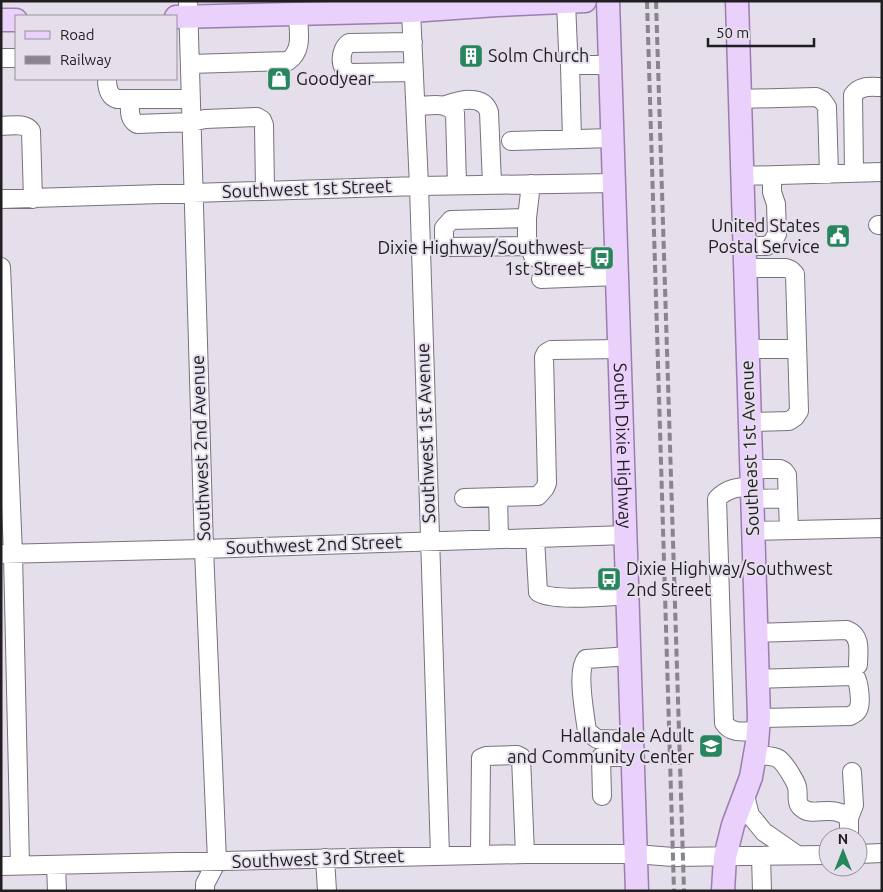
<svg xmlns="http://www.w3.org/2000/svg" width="883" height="892" font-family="Ubuntu,sans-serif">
  <rect width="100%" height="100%" fill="#e5deeb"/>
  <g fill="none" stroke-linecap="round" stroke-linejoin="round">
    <defs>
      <path id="minor" d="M188,1L204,549L217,861L205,884V891
        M566,2L568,50L570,65L572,139
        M411,11L419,186L440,855
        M413,42L349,43C340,49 338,69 350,73L414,72
        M1,58H16
        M190,64L288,61C304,50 298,31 298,14
        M570,65H610
        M107,79C107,87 108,96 117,99H191
        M740,99L816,97L822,100L827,107L829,174
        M130,100C130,109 128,119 137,124L192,122L205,119L257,117L262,120L264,125L265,190
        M446,105C460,100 483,94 489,112L492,184
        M416,106C430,106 446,101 455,113L457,185
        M1,126C11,126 25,122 31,131L33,199
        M511,141L612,138
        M854,173L853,95C860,85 870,87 882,87
        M741,176L882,172
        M1,199L419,186L614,183
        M527,218V246L449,247L444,243V228L451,220L527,218L531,184
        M878,225H882
        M527,246L531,250L533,256L538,259L616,257
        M744,246H767L773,241L777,234L776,204L772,192V176
        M1,267L13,554L20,866
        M745,268H786L791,270L795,274L799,411L795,417L789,421L750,422
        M541,279L617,276
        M747,349H797
        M751,469H780L784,471L787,475L789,530
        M752,487C738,487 727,488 717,499L724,723C732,735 746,731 759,731
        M498,497L499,539
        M464,498L538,496L545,488L547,483L544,357L546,353L551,350L620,349
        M752,499L788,498
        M753,531L882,528
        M535,538L538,592C551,602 610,596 628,595
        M1,554L204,549L626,535
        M756,633L847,630C862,636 858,652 858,665
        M630,656L586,659C576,671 585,715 587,731L597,739L632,740
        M757,679L852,676L856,678C859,683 861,702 859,707C858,712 854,714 850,716L759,718
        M756,755C777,757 778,754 790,773C792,777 796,782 797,787C799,794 795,803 802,808C813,818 832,803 849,818V837
        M602,796L601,757H633
        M745,796L750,815L764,832L797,855
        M849,818L854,805L852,772
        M858,854L882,853
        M480,855L481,758L486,756L517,755L521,757L525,854
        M761,856L762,891
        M325,858L327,891
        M56,865L57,891
        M1,866L525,854H635L673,857L828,855"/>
      <g id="major">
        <path id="s1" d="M608,1L637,891"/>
        <path d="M176,17L411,11L497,5L585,1"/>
        <path d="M1,20H16"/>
        <path d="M723,891L725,857L733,825L751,777L757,743L759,718L737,1"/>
      </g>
    </defs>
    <use href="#minor" stroke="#78727d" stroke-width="20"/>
    <use href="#major" stroke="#9b7eae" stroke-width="25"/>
    <use href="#minor" stroke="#fff" stroke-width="18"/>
    <use href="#major" stroke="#ead1fc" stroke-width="22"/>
    <path stroke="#89848d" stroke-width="4" stroke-dasharray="8 4" stroke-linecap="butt" d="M647,1L674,891
      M656,1L684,891"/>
  </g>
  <defs>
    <symbol id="building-square" viewBox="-11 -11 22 22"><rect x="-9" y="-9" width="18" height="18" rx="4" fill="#27865d" stroke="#e5deeb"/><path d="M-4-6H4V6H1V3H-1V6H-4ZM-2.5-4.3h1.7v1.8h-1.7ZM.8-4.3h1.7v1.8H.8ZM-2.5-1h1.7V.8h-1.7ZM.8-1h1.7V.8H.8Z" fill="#fff"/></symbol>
    <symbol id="shop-square" viewBox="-11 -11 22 22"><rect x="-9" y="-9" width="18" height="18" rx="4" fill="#27865d" stroke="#e5deeb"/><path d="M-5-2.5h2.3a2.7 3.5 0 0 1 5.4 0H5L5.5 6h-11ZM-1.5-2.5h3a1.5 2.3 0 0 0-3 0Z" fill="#fff"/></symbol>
    <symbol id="civic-square" viewBox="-11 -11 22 22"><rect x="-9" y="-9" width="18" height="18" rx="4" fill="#27865d" stroke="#e5deeb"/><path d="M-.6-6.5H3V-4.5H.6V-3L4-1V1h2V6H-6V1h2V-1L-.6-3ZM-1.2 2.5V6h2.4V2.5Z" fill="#fff"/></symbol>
    <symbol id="bus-square" viewBox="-11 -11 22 22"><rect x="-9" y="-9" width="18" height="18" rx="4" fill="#27865d" stroke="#e5deeb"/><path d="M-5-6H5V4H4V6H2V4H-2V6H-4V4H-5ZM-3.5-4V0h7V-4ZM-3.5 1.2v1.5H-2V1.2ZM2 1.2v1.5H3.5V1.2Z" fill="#fff"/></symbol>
    <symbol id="school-square" viewBox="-11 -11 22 22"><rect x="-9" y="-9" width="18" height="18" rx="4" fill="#27865d" stroke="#e5deeb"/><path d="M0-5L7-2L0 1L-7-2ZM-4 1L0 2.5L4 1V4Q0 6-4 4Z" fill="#fff"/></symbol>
  </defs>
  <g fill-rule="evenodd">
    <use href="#building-square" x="457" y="42" width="28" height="28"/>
    <use href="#shop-square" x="265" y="65" width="28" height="28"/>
    <use href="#civic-square" x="824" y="222" width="28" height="28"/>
    <use href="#bus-square" x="588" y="244" width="28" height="28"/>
    <use href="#bus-square" x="595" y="565" width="28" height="28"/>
    <use href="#school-square" x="697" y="732" width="28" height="28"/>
  </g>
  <g text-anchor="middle" stroke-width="4" stroke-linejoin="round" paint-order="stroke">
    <g font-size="18" fill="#211e22" stroke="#e5deeb" text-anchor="start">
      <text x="488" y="62">Solm Church</text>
      <text x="296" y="85">Goodyear</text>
      <text x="820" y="232" text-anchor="end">United States<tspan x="820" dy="21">Postal Service</tspan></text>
      <text x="584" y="254" text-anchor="end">Dixie Highway/Southwest<tspan x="584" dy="21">1st Street</tspan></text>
      <text x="626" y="575">Dixie Highway/Southwest<tspan x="626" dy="21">2nd Street</tspan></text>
      <text x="694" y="742" text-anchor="end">Hallandale Adult<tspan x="694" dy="21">and Community Center</tspan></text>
    </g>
    <g font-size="18" fill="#211e22" stroke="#e5deeb">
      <text transform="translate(307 189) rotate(-2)" y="6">Southwest 1st Street</text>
      <text transform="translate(426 433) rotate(-92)" y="6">Southwest 1st Avenue</text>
      <text dy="6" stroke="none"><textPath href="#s1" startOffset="445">South Dixie Highway</textPath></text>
      <text transform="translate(201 448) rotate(-92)" y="6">Southwest 2nd Avenue</text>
      <text transform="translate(750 448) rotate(-92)" y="6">Southeast 1st Avenue</text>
      <text transform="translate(314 545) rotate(-2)" y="6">Southwest 2nd Street</text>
      <text transform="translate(318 859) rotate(-2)" y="6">Southwest 3rd Street</text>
    </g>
  </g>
  <rect width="883" height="892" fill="none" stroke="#211e22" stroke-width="5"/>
  <rect x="15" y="15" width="162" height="65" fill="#e5deeb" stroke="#97919b"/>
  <rect x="25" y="31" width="25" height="8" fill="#ead1fc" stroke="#97919b"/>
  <text x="60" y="40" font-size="15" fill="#211e22">Road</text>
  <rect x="25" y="56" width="25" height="8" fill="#89848d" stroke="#97919b"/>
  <text x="60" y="65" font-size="15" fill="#211e22">Railway</text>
  <g transform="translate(843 852)"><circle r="24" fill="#e5deeb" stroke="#97919b"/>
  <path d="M0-4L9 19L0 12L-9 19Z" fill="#27865d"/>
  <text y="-8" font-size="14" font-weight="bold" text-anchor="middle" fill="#211e22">N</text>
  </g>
  <path d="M708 38v8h106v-8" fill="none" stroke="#211e22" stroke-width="2.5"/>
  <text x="716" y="38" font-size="15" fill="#211e22" stroke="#e5deeb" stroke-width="4" paint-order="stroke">50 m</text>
</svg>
